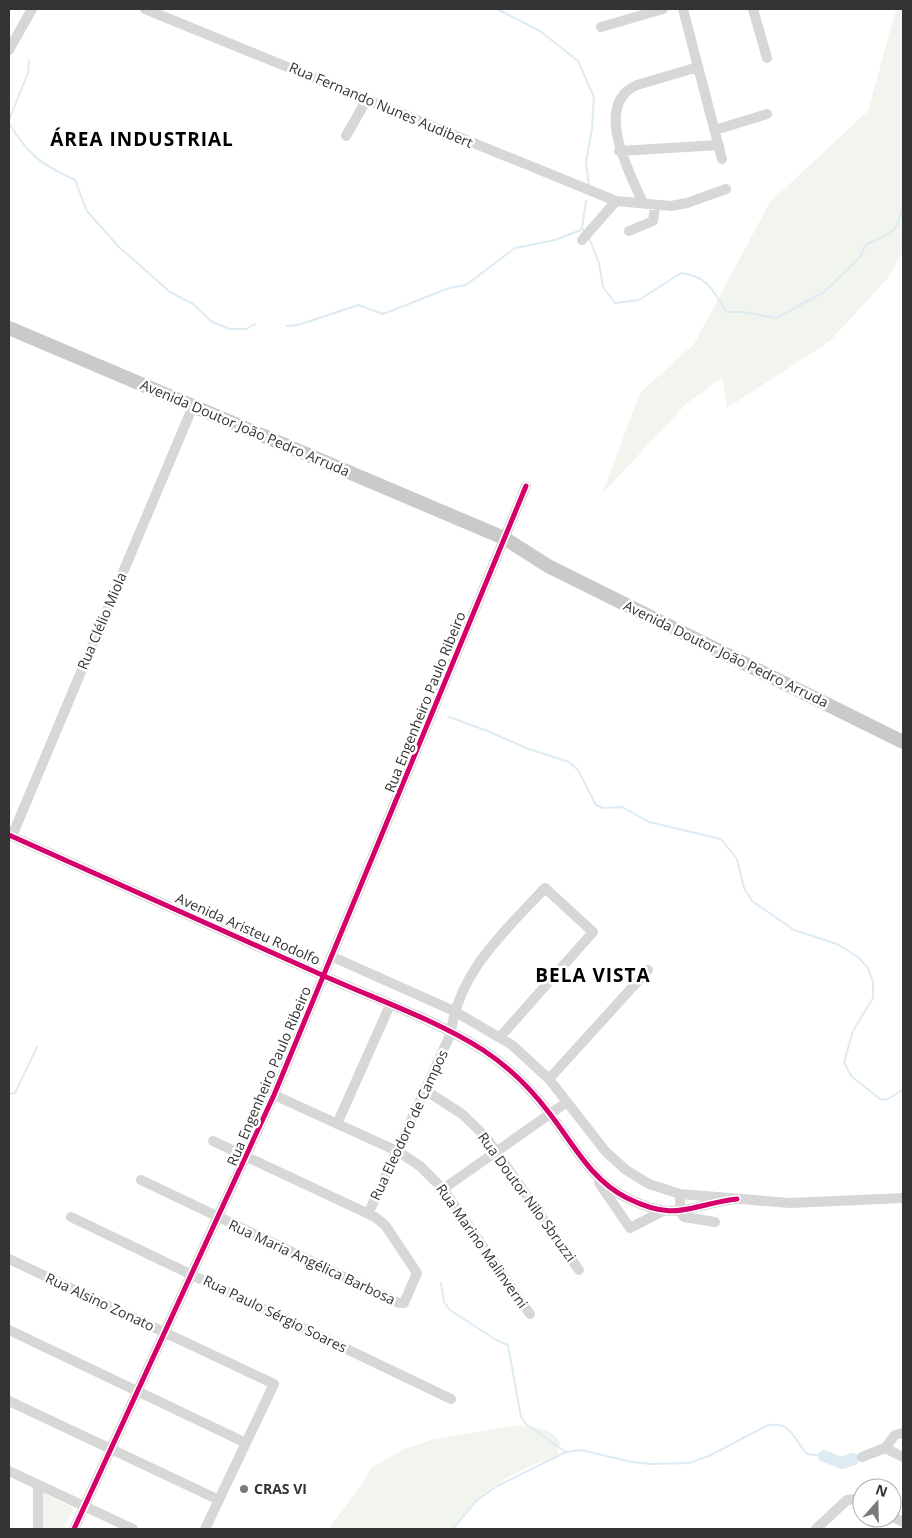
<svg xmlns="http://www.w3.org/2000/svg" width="912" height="1538" font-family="'Open Sans',sans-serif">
  <rect width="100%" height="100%" fill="#fff"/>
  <path fill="#f1f5ed" d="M896,9H903V251L888,278L830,341L727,408L722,378L687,403L602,494L640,393L694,344L770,202L868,111Z
    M512,1426C531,1427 549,1425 560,1442L557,1456C515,1471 477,1489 453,1529H329L362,1484L371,1468L404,1449L431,1440Z
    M41,1492L73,1508L64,1529H42Z"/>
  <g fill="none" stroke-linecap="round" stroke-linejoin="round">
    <path stroke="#ddebf3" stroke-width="2" d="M497,9L540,31L578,61L594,97L592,128L586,163L589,185
      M9,120L28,73L29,60
      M9,123C29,156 41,164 75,180L87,211L119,247L170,292L193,304L212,322L230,329H246L255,324
      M585,232L582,229L586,201
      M589,238L599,263L603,287L615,303L639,300L681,273C709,277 712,290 727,312H743L776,318L824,292L860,257L866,244L883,237L896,228L903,207
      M287,326L298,325L358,305L383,314L449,288L466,285L515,248L555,240L581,230
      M449,717L488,731L526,748L569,762L578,770L596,805L603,808L622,807L649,822L721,839L737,859L744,888L752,901L794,930L837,944L858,957L868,968L873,982V998L853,1031L844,1062L851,1076L880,1099L886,1100L903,1090
      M9,1094L15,1093L37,1047
      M441,1283L444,1302L450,1310L496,1340L508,1345L521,1417L526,1424L566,1452
      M453,1529L476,1501L497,1486L566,1452L581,1450L632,1462L651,1464L689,1463L709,1456L766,1426C791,1419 794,1440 807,1454L824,1456"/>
    <path stroke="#ddebf3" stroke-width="12" d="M824,1456L842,1463L853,1459"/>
    <path stroke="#d7d7d7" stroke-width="10" d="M145,9L616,201
      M683,9L722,159
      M753,9L767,58
      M601,27L663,9
      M9,50L32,9
      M715,130L767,114
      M346,136L367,99
      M619,151L719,145
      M643,203C630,174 592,104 637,85L698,67
      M629,231L653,221L655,206
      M582,240L616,201L671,206L687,203L726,189
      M9,835C114,881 218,928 322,975C375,999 434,1019 483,1050C509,1067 532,1090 550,1114C574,1145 591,1180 627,1198C678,1223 687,1205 737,1199
      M12,836L193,406
      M333,957L454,1011L512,1045L549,1079L606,1152L626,1170L649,1184L680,1194L790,1203L903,1198
      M549,1079L648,970
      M425,1090L462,1114L486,1137L579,1270
      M274,1095L397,1151L420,1166L443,1189L530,1314
      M337,1124L390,1005
      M141,1180L399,1303H404L417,1273L385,1225L375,1217L213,1141
      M599,1183L630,1228L663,1211
      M443,1189L567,1102
      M680,1194V1212L684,1217L715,1222
      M368,1214L451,1033C458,972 505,931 545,888L593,932L500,1037
      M71,1217L451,1399
      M9,1259L274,1384L205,1529
      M9,1330L246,1443
      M9,1401L219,1500
      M885,1448L903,1457
      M862,1457L885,1448L895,1435L903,1433
      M9,1471L133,1529
      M38,1485V1529
      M892,1516L903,1522
      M74,1529L274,1095L526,486
      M816,1529L847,1500L854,1499L862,1501"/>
    <path stroke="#cacaca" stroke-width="14" d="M9,328L504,538L548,566L903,742"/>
    <defs>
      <path id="cycleway" d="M9,835C114,881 218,928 322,975C375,999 434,1019 483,1050C509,1067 532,1090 550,1114C574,1145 591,1180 627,1198C678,1223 687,1205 737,1199
        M74,1529L274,1095L526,486"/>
    </defs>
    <use href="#cycleway" stroke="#fff" stroke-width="8"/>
    <use href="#cycleway" stroke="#d6006c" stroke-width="5"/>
  </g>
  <circle fill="#7a7a7a" stroke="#fff" stroke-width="2" cx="244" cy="1489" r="5"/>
  <g text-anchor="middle" stroke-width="5" stroke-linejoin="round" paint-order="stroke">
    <g font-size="14" fill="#333" stroke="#fff">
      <text transform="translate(381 105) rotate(23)" y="5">Rua Fernando Nunes Audibert</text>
      <text transform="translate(245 428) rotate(23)" y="5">Avenida Doutor João Pedro Arruda</text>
      <text transform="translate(102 621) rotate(-67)" y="5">Rua Clélio Miola</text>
      <text transform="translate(726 654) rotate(26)" y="5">Avenida Doutor João Pedro Arruda</text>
      <text transform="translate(425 702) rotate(-68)" y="5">Rua Engenheiro Paulo Ribeiro</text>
      <text transform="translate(248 929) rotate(24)" y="5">Avenida Aristeu Rodolfo</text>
      <text transform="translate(269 1076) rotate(-67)" y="5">Rua Engenheiro Paulo Ribeiro</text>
      <text transform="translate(409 1125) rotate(-65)" y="5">Rua Eleodoro de Campos</text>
      <text transform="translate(527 1197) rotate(54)" y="5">Rua Doutor Nilo Sbruzzi</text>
      <text transform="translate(482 1246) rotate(55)" y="5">Rua Marino Malinverni</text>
      <text transform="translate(312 1262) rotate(25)" y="5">Rua Maria Angélica Barbosa</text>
      <text transform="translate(100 1302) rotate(25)" y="5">Rua Alsino Zonato</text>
      <text transform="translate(275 1314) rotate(26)" y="5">Rua Paulo Sérgio Soares</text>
    </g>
    <g font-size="14" font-weight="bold" fill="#333" stroke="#fff" text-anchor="start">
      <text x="254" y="1494">CRAS VI</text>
    </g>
    <g font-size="19" font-weight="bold" letter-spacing="1" fill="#000" stroke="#fff">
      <text x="142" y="146">ÁREA INDUSTRIAL</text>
      <text x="593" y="982">BELA VISTA</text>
    </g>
  </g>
  <rect width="912" height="1538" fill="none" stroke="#333333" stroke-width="20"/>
  <g transform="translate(877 1503) rotate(20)"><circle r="24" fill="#ffffff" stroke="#adadad"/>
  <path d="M0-4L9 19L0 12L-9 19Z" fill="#7a7a7a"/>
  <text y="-8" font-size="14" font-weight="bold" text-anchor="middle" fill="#333333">N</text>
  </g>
</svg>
